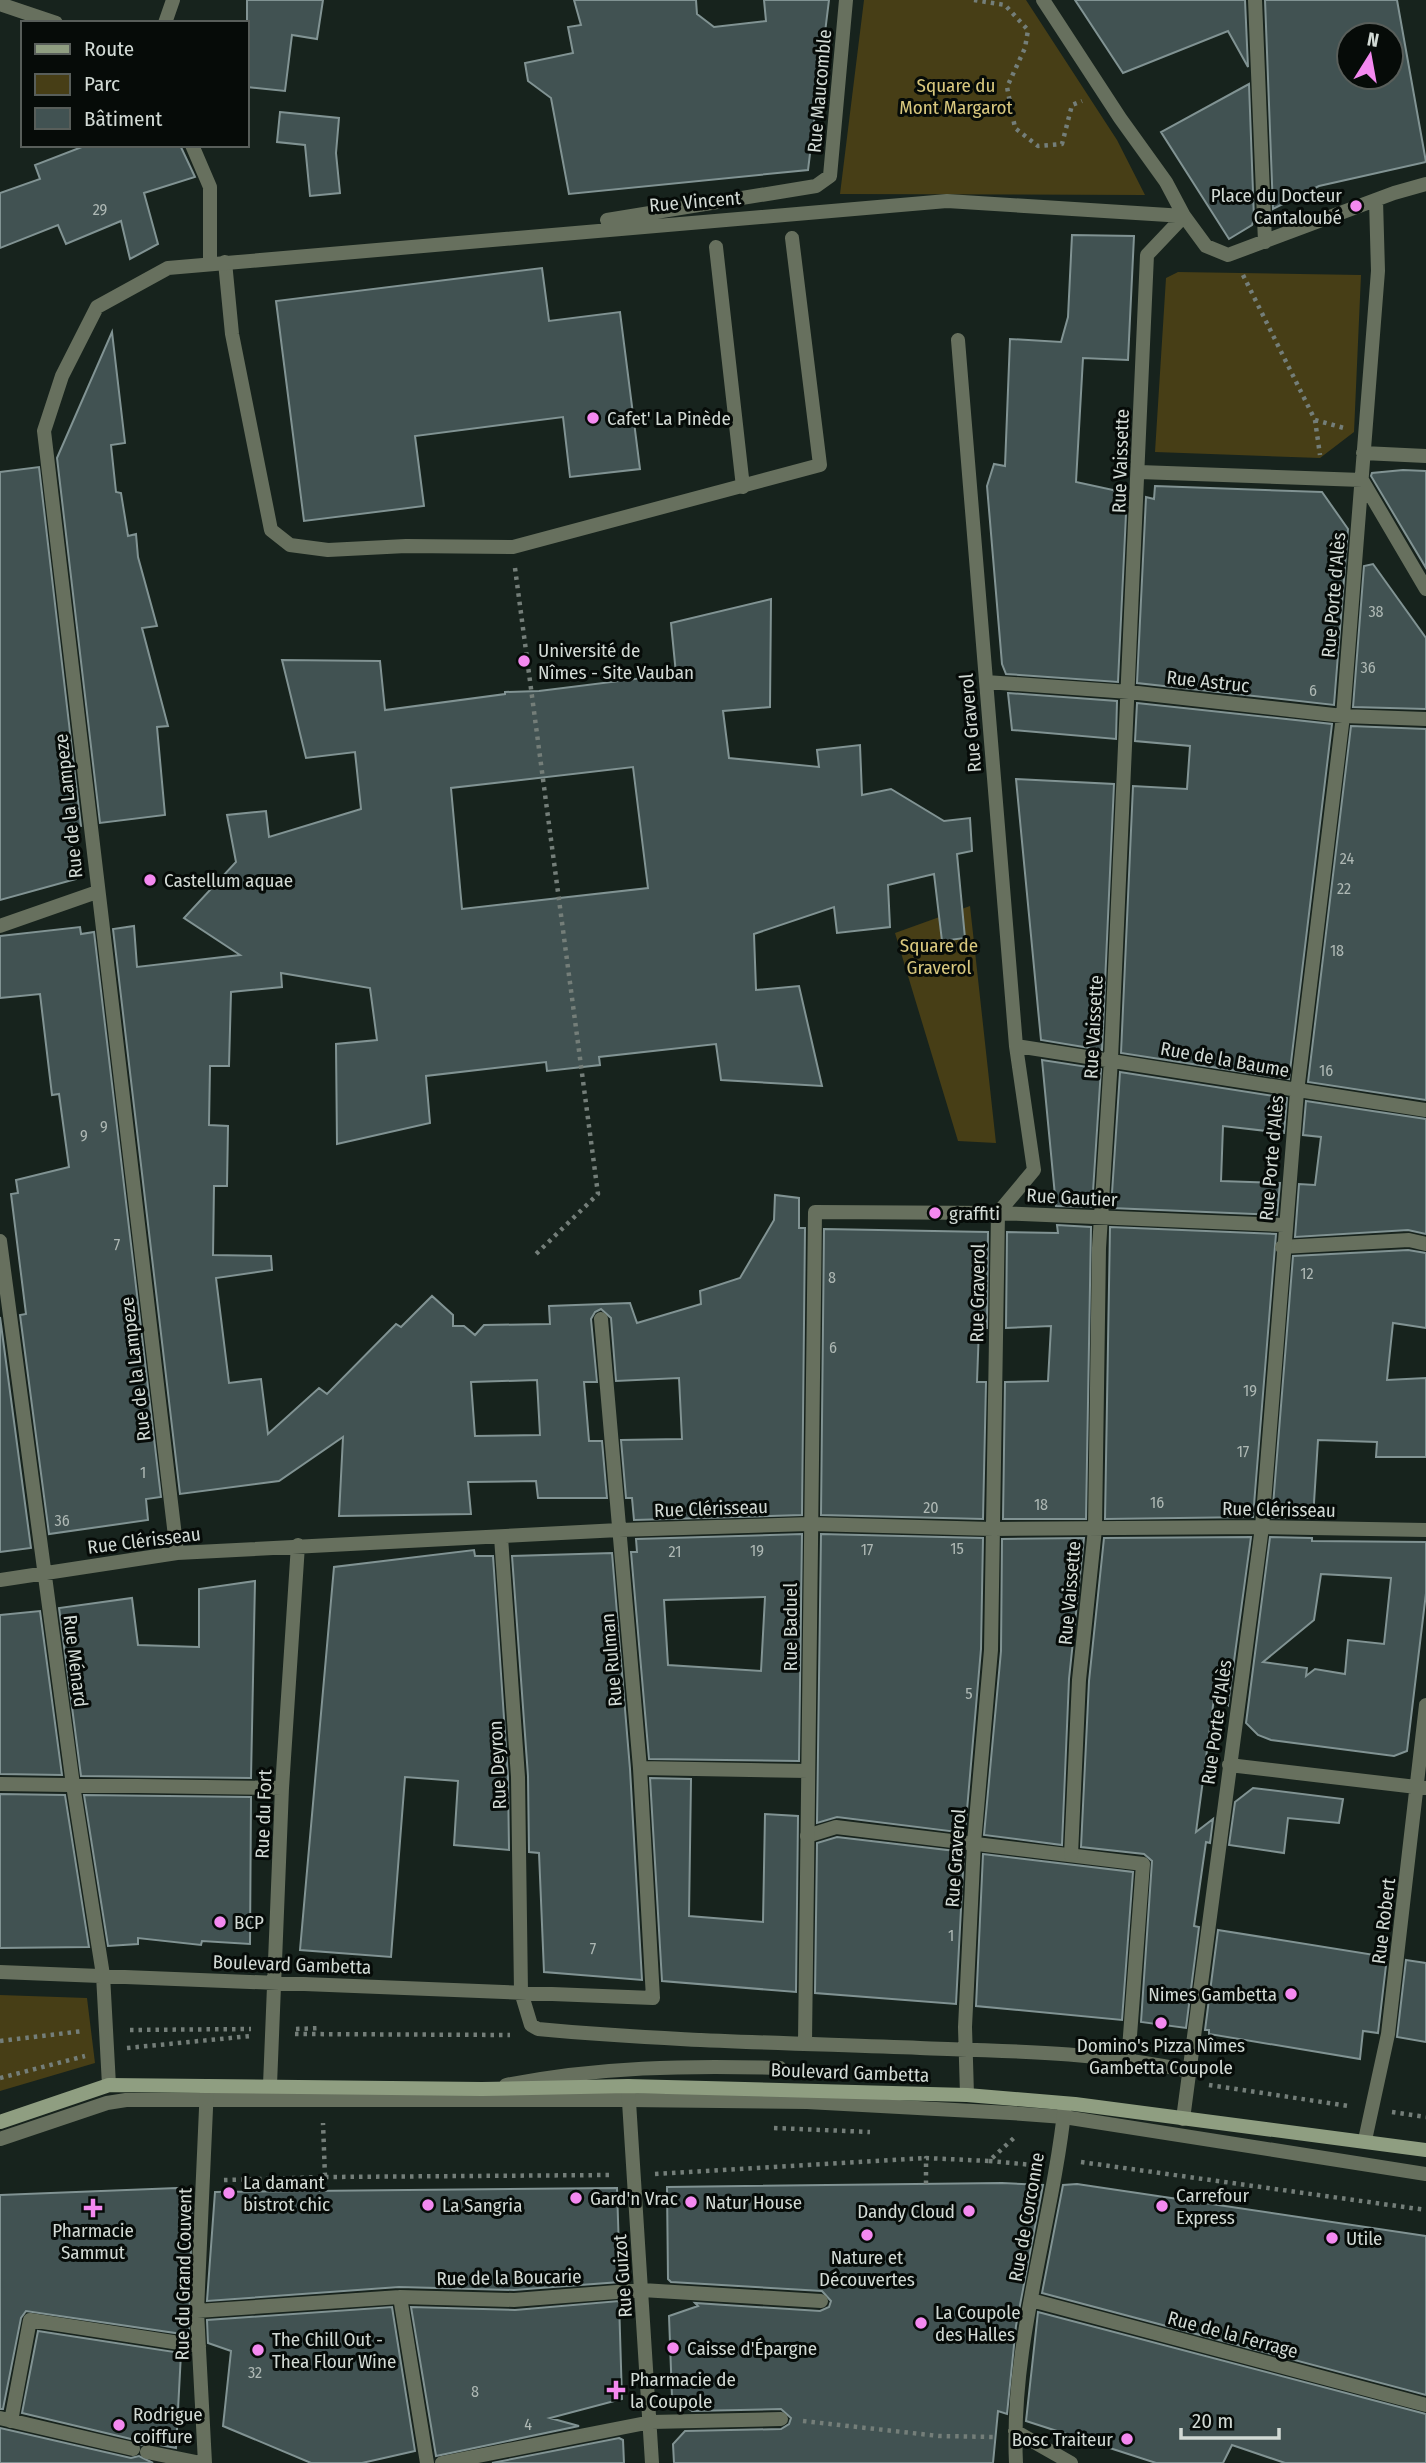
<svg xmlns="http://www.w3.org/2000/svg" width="1426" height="2463" font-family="'Fira Sans Condensed',sans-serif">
  <rect width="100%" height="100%" fill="#17231d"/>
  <path fill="#473e16" d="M864,0H1026L1117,140L1145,195L840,194Z
    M1178,272L1361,275L1354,432L1320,458L1155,452L1166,278Z
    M970,906L996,1143L958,1141L895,933Z
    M0,1995L87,1998L95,2063L0,2091Z"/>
  <path fill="#415252" stroke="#819393" stroke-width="2" fill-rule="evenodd" d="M247,0H323L317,39L292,35L285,91L247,87Z
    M574,0H696L697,14L714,27L766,21L764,0H829L808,170L569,194L551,98L528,81L525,63L573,53L568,27L581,25Z
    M1075,0H1245L1248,67L1228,31L1123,73Z
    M1265,0H1397L1426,162L1319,186L1273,209ZM1349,35H1391V77H1349Z
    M1249,84L1254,219L1252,225L1229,239L1161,132Z
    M280,112L339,118L336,153L340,193L310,196L305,145L277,142Z
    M87,145H180L195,177L144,193L158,244L130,259L121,221L66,244L58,225L0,248V193L40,179L35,165Z
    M1072,235L1134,236L1128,360L1083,358L1076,482L1127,493L1118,682L1006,674L1002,664L987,486L994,464L1005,466L1010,339L1061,342L1068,317Z
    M542,268L549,321L620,312L640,469L570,477L563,417L415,436L424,506L304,521L276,301Z
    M112,332L125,443L111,445L116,492L121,493L128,536L136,534L138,557L157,626L142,628L168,726L157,727L165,815L100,823L57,458Z
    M39,467L81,826L70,828L76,879L0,900V472Z
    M1403,470L1426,471V568L1371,476L1372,473Z
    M1155,486L1322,492L1348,529L1334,705L1137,683L1146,497L1154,499Z
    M1373,564L1426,638V709L1353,707L1364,566Z
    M771,599L770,707L723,711L729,758L819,767L817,750L860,745L862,795L891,789L944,821L970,818L972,851L957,854L965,938L942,941L934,874L888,885L890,927L837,933L834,907L754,934L756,990L799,986L822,1086L721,1080L716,1044L599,1057L600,1065L547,1071L546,1062L426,1076L430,1123L337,1144L336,1044L377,1040L370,988L281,973L282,987L231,992L229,1066H210L209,1125L228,1126L227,1186H214L213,1255L271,1256L272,1270L216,1278L229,1383L261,1379L268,1434L319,1388L327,1394L396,1324L401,1327L432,1296L453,1315V1326H464L475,1335L484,1325L550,1324L549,1306L630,1303L637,1323L701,1304L700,1291L740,1278L774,1220L775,1195L799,1198V1228H805L802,1515L634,1520L632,1498H626L621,1440L682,1439L679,1378L616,1381L611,1318L601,1309L595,1312L591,1319L597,1382H584L589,1441H602L607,1498H538L536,1481L468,1482L471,1514L339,1516L343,1437L279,1481L180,1494L113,929L134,926L137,967L240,955L184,918L236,862L227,815L266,811L269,837L361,809L355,752L306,758L282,660L380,661L385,710L505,694V692L539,691L676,674L671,623ZM633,767L648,888L462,909L451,788ZM537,1380L540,1435L475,1436L471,1382Z
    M1008,693L1117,701L1116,739L1012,730Z
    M1137,703L1332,724L1289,1079L1121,1053L1133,786L1187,789L1190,746L1135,741Z
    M1351,726L1426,729V1100L1308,1082Z
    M1016,779L1114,784L1102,1050L1041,1040Z
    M80,927L81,934L94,932L161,1497L146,1499L148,1520L49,1534L20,1315L26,1314L11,1194L18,1193L16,1180L69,1167L59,1094L52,1095L40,994L0,998V936Z
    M1042,1060L1101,1069L1092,1207L1056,1206Z
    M1120,1072L1287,1098L1284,1133L1223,1126L1221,1181L1280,1183L1277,1215L1111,1208Z
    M1306,1101L1426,1119V1234L1408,1230L1295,1237L1299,1184L1315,1185L1321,1137L1303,1135Z
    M1057,1225L1091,1227L1086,1519H1003L1005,1382L1048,1381L1051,1326L1006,1328L1007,1232L1058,1233Z
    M1110,1227L1276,1234L1253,1517L1105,1519Z
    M824,1229L988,1232L987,1328H979L977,1382H986L983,1519L821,1515Z
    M1408,1250L1426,1253V1328L1393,1323L1387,1380L1426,1378V1457H1376L1377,1442L1318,1440L1313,1518H1272L1293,1256Z
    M0,1317L31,1548L0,1552Z
    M802,1534L799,1761L649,1759L631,1552H637L636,1539ZM765,1597L761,1671L668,1665L664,1600Z
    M821,1534L983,1538L981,1649L965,1833L837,1817L817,1823Z
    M1251,1537L1228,1705L1215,1691L1196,1832L1213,1819L1210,1843L1206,1842L1194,1926L1199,1927L1186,2028L1141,2022L1152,1861L1144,1854L1081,1847L1089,1681L1104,1538Z
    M1270,1537L1312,1538V1541L1426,1542V1593L1407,1751L1394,1756L1271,1740L1258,1735L1246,1723ZM1321,1574L1391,1578L1384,1644L1348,1640L1345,1674L1315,1669L1306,1676L1307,1668L1263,1662L1314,1620Z
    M1084,1538L1069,1679L1062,1845L984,1835L1001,1651L1002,1539Z
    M474,1550L475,1556H493L508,1777L509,1850L454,1845L458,1781L405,1777L391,1957L300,1950L334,1567Z
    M612,1553L630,1769L642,1980L544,1972L539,1853L529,1852L528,1776L512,1556Z
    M255,1581L251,1778L81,1776L59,1608L132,1598L138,1645L199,1647V1589Z
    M40,1611L62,1775L0,1774V1615Z
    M650,1778L691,1779L689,1916L763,1922L765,1814L798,1816L796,1992L662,1981Z
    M1253,1788L1343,1799L1339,1823L1288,1818L1284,1853L1229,1845L1235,1802Z
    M0,1794L65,1795L89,1947L0,1948Z
    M84,1795L251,1797L250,1944L202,1941L201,1945L138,1938V1944L108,1946Z
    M837,1837L964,1852L956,2004L815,1993L817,1843Z
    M983,1854L1133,1872L1122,2020L976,2006Z
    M1218,1930L1387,1957L1378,2033L1363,2031L1360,2059L1209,2034V2030H1205Z
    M1406,1960L1426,1963V2042L1397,2037Z
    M1002,2183L1043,2185L1016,2326L1007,2414L998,2411L993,2463H674L673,2444L685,2431L781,2429L789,2424L791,2418L781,2409L692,2411L672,2397L669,2316L698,2306L695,2303L820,2311L829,2307L831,2301L822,2291L671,2282L668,2279L667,2187Z
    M1077,2184L1426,2236V2395L1042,2293L1063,2185Z
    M177,2188L192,2200L189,2335L26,2311L21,2318L3,2409H0V2195Z
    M617,2188L620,2282L514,2290L399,2287L207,2301L215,2192Z
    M619,2301L622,2399L550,2418L579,2426L436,2456L411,2307L515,2310Z
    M392,2307L415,2451L362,2463H311L223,2426L231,2351L208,2343L207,2320Z
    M1038,2312L1426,2414V2463H1285L1232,2445L1223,2463H1156L1026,2421Z
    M38,2331L181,2353L176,2448L149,2443L141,2445L135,2440L22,2413Z
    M0,2428L131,2458L139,2456L153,2463H0Z
    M619,2438L623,2440L624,2463H492Z"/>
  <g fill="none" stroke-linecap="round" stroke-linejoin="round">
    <path stroke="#747e79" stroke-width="4.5" stroke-dasharray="3.5 5" stroke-linecap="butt" d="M974,0L1005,5L1028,30L1025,48L1007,87L1015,128L1038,146L1062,144L1072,105L1082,101
      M1243,275L1315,420L1320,455
      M1315,420L1344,428
      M515,568L598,1194L534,1256
      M296,2029L321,2028
      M130,2030L251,2029
      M295,2034L510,2035
      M0,2041L83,2031
      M127,2048L251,2036
      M0,2078L85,2056
      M1209,2085L1349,2106
      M1392,2112L1426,2117
      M774,2128L870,2132
      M989,2161L1033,2165
      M1081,2162L1426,2210
      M655,2174L926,2158
      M325,2177L611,2175
      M224,2180L325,2177L323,2123
      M926,2184V2158L989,2161L1016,2136
      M803,2421L939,2436L993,2437"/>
    <path stroke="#67705e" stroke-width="14" d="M716,247L743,487
      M225,262L232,334L271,530L290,545L328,550L406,546L513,547L820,465L792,238
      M1282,1247L1409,1240L1426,1244
      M807,1836L836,1827L1143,1864L1128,2062
      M506,2085C596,2067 689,2065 780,2068
      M0,2139L107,2103L126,2100H629L807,2102L1010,2113L1064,2117L1426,2174"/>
    <path stroke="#67705e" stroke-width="14" d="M1043,0L1120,118L1166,182L1184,216L1206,246L1228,255L1394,193L1426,184
      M1255,0L1265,242
      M0,4L56,23
      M165,23L173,0
      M192,145L210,187V263
      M607,220L816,186L830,176L846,0
      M958,340L1016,1046L1034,1170L998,1213L991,1650L974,1843L965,2027L967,2095
      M1363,453L1426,456
      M1139,472L1362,480
      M1362,480L1426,589
      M986,682L1129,692L1343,716L1426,719
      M0,926L97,892
      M1016,1046L1426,1110
      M0,1241L73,1785L103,1975L109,2085
      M501,1537L518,1777L521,1992L531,2025L538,2029C665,2041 793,2043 920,2048C1009,2051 1101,2052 1189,2071
      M177,1553L44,431L62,376L97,307L168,268L947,201L1184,216
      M0,1580L177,1553L619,1530L810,1524L993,1529L1262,1527L1426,1530
      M1229,1765L1425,1788
      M640,1768L808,1771
      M0,1784L282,1788
      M1071,1855L1079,1680L1095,1529L1099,1248L1111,1059L1147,255L1184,216
      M0,1972L653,1998L640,1768L601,1319
      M805,2043L815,1212L998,1213L1284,1225
      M270,2085L282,1788L298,1545
      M628,2086L652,2463
      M1183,2119L1262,1527L1297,1092L1343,716L1378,271L1376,200
      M1365,2140L1388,2034L1426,1705
      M400,2297L427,2463
      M1031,2300L1426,2405
      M197,2311L400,2297L514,2300L642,2290L821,2301
      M0,2418L133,2449
      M11,2421L30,2320L199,2346
      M1015,2431L1071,2463
      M147,2452L201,2463
      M205,2463L197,2311L207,2086
      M442,2463L651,2422L781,2419
      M1016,2463C1010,2342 1053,2223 1065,2104"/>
    <path stroke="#8f9e81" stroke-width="14" d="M0,2122L109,2085L482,2089L628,2086L967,2095L1075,2104L1426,2150"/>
  </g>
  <g fill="#f489f0" stroke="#060b08" stroke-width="2.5">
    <circle cx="1356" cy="206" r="7"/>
    <circle cx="593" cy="418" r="7"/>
    <circle cx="524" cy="661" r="7"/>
    <circle cx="150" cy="880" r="7"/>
    <circle cx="935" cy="1213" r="7"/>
    <circle cx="220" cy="1922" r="7"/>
    <circle cx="1291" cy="1994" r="7"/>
    <circle cx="1161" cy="2023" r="7"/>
    <circle cx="229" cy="2193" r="7"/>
    <circle cx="576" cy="2198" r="7"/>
    <circle cx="691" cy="2202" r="7"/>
    <circle cx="428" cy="2205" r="7"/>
    <circle cx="1162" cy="2206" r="7"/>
    <path d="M89.5 2197.5h7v7h7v7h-7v7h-7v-7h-7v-7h7z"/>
    <circle cx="969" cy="2211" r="7"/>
    <circle cx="867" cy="2235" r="7"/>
    <circle cx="1332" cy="2238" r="7"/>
    <circle cx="921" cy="2323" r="7"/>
    <circle cx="673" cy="2348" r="7"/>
    <circle cx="258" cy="2350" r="7"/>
    <path d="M612.5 2379.5h7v7h7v7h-7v7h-7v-7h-7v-7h7z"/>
    <circle cx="119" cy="2425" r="7"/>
    <circle cx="1127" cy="2439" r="7"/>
  </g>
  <g text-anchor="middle" stroke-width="6" stroke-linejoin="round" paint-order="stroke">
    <g font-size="16" fill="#aeb8b4">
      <text x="100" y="215">29</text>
      <text x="1376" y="617">38</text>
      <text x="1368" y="673">36</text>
      <text x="1313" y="696">6</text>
      <text x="1347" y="864">24</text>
      <text x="1344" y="894">22</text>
      <text x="1337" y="956">18</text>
      <text x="1326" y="1076">16</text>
      <text x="104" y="1132">9</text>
      <text x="84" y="1141">9</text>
      <text x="117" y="1250">7</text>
      <text x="1307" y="1279">12</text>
      <text x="832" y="1283">8</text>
      <text x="833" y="1353">6</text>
      <text x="1250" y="1396">19</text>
      <text x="1243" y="1457">17</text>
      <text x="143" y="1478">1</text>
      <text x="1157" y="1508">16</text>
      <text x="1041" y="1510">18</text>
      <text x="931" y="1513">20</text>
      <text x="62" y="1526">36</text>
      <text x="957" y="1554">15</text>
      <text x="867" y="1555">17</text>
      <text x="757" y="1556">19</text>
      <text x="675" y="1557">21</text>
      <text x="969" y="1699">5</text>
      <text x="951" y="1941">1</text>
      <text x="593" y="1954">7</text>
      <text x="255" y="2378">32</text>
      <text x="475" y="2397">8</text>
      <text x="528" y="2430">4</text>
    </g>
    <g font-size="19" fill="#d9c87e" stroke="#060b08">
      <text x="956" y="92">Square du<tspan x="956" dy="22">Mont Margarot</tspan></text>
      <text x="939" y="952">Square de<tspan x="939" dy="22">Graverol</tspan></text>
    </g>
    <g font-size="19" fill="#d2dad5" stroke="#060b08">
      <text transform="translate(819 91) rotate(-85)" y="7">Rue Maucomble</text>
      <text transform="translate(695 201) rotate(-5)" y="7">Rue Vincent</text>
      <text transform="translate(1120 461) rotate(-88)" y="7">Rue Vaissette</text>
      <text transform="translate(1333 595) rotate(-85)" y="7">Rue Porte d'Alès</text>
      <text transform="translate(1208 681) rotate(6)" y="7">Rue Astruc</text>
      <text transform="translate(970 723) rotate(-95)" y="7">Rue Graverol</text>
      <text transform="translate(68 806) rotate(-96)" y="7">Rue de la Lampeze</text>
      <text transform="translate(1093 1027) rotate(-87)" y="7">Rue Vaissette</text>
      <text transform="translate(1225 1059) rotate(10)" y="7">Rue de la Baume</text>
      <text transform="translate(1271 1158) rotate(-85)" y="7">Rue Porte d'Alès</text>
      <text transform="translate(1072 1197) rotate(3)" y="7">Rue Gautier</text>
      <text transform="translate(977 1293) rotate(-89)" y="7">Rue Graverol</text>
      <text transform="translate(135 1369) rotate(-97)" y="7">Rue de la Lampeze</text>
      <text transform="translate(711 1508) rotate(-2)" y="7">Rue Clérisseau</text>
      <text transform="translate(1279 1509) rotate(1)" y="7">Rue Clérisseau</text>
      <text transform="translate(144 1540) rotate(-7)" y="7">Rue Clérisseau</text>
      <text transform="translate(1069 1593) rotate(-85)" y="7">Rue Vaissette</text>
      <text transform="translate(790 1627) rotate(-90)" y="7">Rue Baduel</text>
      <text transform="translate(611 1660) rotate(-95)" y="7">Rue Rulman</text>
      <text transform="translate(76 1661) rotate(83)" y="7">Rue Ménard</text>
      <text transform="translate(1216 1722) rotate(-82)" y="7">Rue Porte d'Alès</text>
      <text transform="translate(497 1765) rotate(-93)" y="7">Rue Deyron</text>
      <text transform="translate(263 1814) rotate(-88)" y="7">Rue du Fort</text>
      <text transform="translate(955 1858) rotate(-86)" y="7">Rue Graverol</text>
      <text transform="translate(1383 1921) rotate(-83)" y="7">Rue Robert</text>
      <text transform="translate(292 1964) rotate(2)" y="7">Boulevard Gambetta</text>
      <text transform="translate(850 2072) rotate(2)" y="7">Boulevard Gambetta</text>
      <text transform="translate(1026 2217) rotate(-80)" y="7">Rue de Corconne</text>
      <text transform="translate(183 2274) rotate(-89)" y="7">Rue du Grand Couvent</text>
      <text transform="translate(622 2276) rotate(-94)" y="7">Rue Guizot</text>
      <text transform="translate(509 2277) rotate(-1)" y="7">Rue de la Boucarie</text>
      <text transform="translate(1233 2334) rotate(15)" y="7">Rue de la Ferrage</text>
    </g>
    <g font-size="19" fill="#d2dad5" stroke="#060b08" text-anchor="start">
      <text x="1342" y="202" text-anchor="end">Place du Docteur<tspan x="1342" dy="22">Cantaloubé</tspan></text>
      <text x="607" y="425">Cafet' La Pinède</text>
      <text x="538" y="657">Université de<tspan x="538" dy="22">Nîmes - Site Vauban</tspan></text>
      <text x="164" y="887">Castellum aquae</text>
      <text x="949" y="1220">graffiti</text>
      <text x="234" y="1929">BCP</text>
      <text x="1277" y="2001" text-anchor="end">Nimes Gambetta</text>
      <text x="1161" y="2052" text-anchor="middle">Domino's Pizza Nîmes<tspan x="1161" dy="22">Gambetta Coupole</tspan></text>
      <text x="243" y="2189">La damant<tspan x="243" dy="22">bistrot chic</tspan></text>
      <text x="1176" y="2202">Carrefour<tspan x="1176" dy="22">Express</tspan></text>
      <text x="590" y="2205">Gard'n Vrac</text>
      <text x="705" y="2209">Natur House</text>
      <text x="442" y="2212">La Sangria</text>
      <text x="955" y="2218" text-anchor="end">Dandy Cloud</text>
      <text x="93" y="2237" text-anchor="middle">Pharmacie<tspan x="93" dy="22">Sammut</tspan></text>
      <text x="1346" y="2245">Utile</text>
      <text x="867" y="2264" text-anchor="middle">Nature et<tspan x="867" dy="22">Découvertes</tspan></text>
      <text x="935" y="2319">La Coupole<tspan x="935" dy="22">des Halles</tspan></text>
      <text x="272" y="2346">The Chill Out -<tspan x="272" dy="22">Thea Flour Wine</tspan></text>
      <text x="687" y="2355">Caisse d'Épargne</text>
      <text x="630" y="2386">Pharmacie de<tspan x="630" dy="22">la Coupole</tspan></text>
      <text x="133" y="2421">Rodrigue<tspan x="133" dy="22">coiffure</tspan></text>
      <text x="1113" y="2446" text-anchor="end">Bosc Traiteur</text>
    </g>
  </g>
  <rect x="21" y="21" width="228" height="126" fill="#060b08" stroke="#585e5a" stroke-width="2"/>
  <rect x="35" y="44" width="35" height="10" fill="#8f9e81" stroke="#585e5a" stroke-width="2"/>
  <text x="84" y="56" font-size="21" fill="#d2dad5">Route</text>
  <rect x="35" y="74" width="35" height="21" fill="#473e16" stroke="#585e5a" stroke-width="2"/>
  <text x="84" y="91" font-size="21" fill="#d2dad5">Parc</text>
  <rect x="35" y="108" width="35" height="21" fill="#415252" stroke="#585e5a" stroke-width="2"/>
  <text x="84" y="126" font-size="21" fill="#d2dad5">Bâtiment</text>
  <g transform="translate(1370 56) rotate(11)"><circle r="33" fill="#060b08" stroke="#585e5a" stroke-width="2"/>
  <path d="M0-5L12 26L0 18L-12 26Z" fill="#f489f0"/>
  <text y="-10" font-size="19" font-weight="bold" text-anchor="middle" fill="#d2dad5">N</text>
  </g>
  <path d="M1181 2428v10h98v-10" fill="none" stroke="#d2dad5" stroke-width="3.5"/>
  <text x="1192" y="2428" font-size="21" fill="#d2dad5" stroke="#060b08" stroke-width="5" paint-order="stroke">20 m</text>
</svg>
